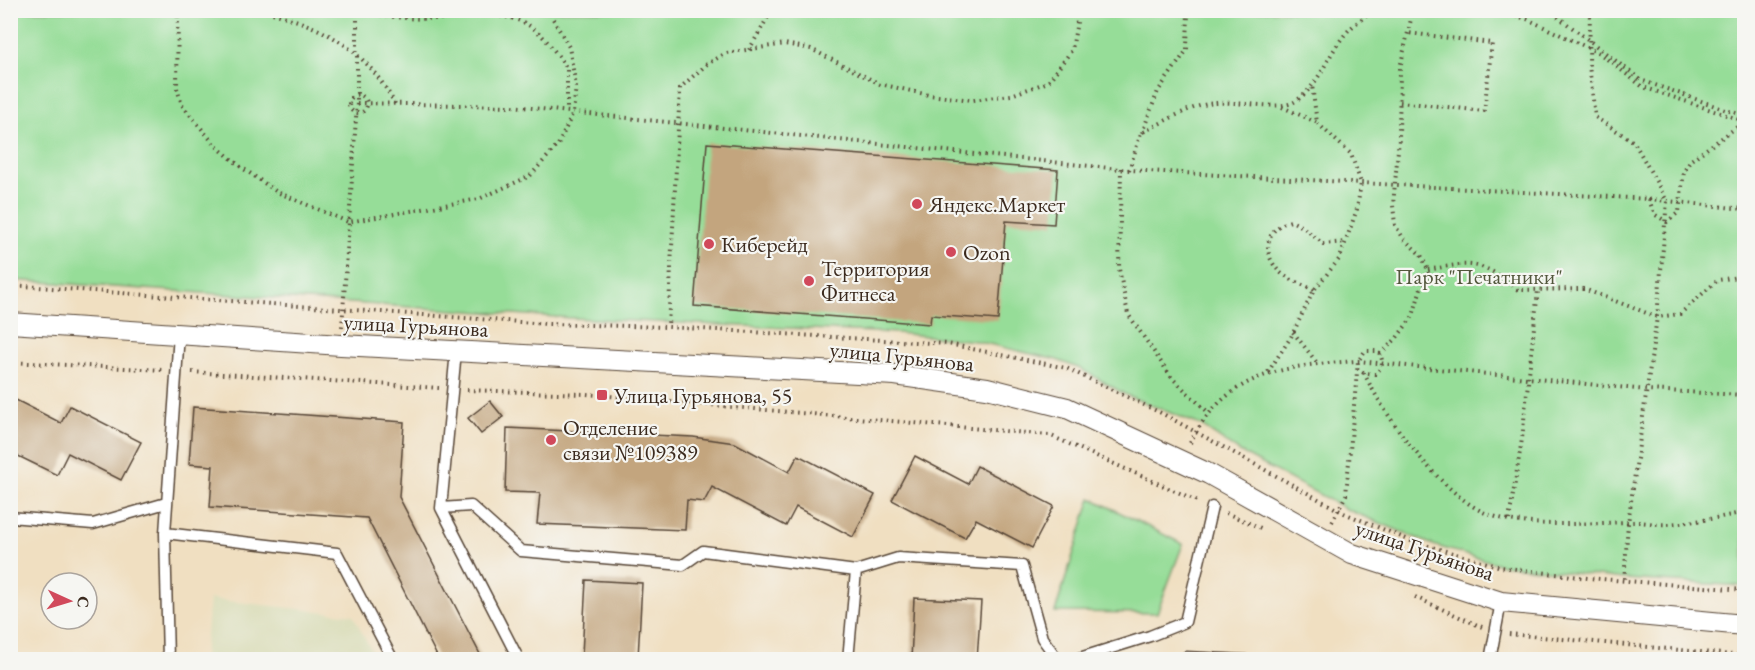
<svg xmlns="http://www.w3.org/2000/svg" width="1755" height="670" font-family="'EB Garamond',serif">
  <rect width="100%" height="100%" fill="#f6f6f2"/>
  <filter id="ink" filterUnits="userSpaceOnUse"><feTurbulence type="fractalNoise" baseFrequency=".0167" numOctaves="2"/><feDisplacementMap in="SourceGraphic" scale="12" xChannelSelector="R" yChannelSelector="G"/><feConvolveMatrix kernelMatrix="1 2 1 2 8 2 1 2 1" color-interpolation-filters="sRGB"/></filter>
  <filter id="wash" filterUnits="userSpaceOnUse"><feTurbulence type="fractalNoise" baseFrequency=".008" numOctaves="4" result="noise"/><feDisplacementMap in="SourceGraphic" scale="24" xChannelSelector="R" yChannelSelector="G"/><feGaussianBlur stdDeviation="1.35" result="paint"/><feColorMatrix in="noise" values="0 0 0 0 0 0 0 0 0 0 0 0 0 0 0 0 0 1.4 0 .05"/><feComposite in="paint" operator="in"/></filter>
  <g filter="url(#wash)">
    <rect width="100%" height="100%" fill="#f0dfc1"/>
    <path fill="#dcdebc" d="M209,599L353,615L376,659H204Z"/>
    <path fill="#96dd98" stroke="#68845b" stroke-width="1.5" d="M11,11H1744V586L1624,579L1502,565L1436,546L1348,510L1240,452L1200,425L1126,395L1081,369L1057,360L976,341L897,333L571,318L11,280Z
      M1091,498L1183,544L1157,613L1055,612Z"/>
    <g id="blocks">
      <path fill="#c3a57e" d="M707,143L1058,170L1054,224L1006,221L998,320L931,315L930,324L694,306Z
        M10,397L61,423L70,406L141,442L121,480L68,453L57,475L10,452Z
        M490,401L503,417L481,434L468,418Z
        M193,407L404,422L399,497L483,660H439L367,518L210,507L213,466L189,464Z
        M507,428L693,437L735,443L789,472L798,455L875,495L853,537L796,507L786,526L712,487L704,502L687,500L685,530L537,524L540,493L505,492Z
        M915,456L968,484L977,466L1054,506L1032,548L976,519L965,538L892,500Z
        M586,580L642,583L638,658L582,655Z
        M914,598L981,601L977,660H911Z"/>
    </g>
  </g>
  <g filter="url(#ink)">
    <use href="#blocks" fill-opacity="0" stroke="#564536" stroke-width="1.5"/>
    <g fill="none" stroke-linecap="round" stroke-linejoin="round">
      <defs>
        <path id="lane" d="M179,334L165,533L337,553L393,660
          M456,351L441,508L519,660
          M441,508L471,506L521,551L683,565L703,551L856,571L848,660
          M10,517L93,524L166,503
          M165,533L168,660
          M856,571L898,558L1022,566L1042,638L1058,660
          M1073,660L1150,636L1185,622L1212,507
          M1186,660V657L1245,660
          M1490,660L1501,602"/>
        <path id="street" d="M10,323L341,345L895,375L987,388L1067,408L1209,474L1352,554L1501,602L1744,625"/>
      </defs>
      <use href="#lane" stroke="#564536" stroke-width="13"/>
      <use href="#street" stroke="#564536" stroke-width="22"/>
      <path stroke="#564536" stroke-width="4" stroke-dasharray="1.5 4.5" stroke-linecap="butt" d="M178,10L177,88L182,105L215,145L241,167L277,192L348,222L479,199L530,176L558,145L573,113L576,86L569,47L548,10
        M261,10C321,25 365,47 395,104
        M357,10C382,17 409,19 435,19C470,19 508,6 538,32C549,42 558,56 567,68V112
        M1079,10L1072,50L1048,82L1011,95L973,100L929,95L880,84L811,49L785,44L726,53L707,64L680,88L668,327L948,344L1066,368L1161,413L1344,513L1411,541L1501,567L1588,578L1744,590
        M1492,10L1527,19L1599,53L1643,87L1744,121
        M1517,10L1553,13L1641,80L1744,116
        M1590,10L1589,65L1595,117L1634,142L1667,201L1657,317L1628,523L1624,582
        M1743,10L1744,26
        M749,50L772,10
        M349 104a9 9 0 1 1 18 0a9 9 0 1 1-18 0Z
        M1400,102L1484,111L1492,43L1408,33
        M357,103L512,106L1129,170L1649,199L1744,209
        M1282,107L1316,122
        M1142,133L1158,91L1187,50L1188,10
        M1121,168L1119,269L1128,314L1172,378L1208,412
        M1129,170L1141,133C1162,123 1186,108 1208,104C1232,99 1278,111 1294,102C1318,88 1326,58 1343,37C1351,26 1363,18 1374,10
        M1649,199L1654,214L1667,222L1679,212L1684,171L1691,160L1744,122
        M1428,270C1472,261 1483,261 1518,290L1584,289L1657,317L1680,314L1718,280L1744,276
        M10,285L547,324L668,327
        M1314,290C1302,284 1285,279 1277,269C1261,250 1267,227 1291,221L1303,227L1323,244L1346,242
        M342,327L357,103V10
        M1293,332L1318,364
        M1380,354L1396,339L1413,316L1421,288L1428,277V270L1421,255L1404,239L1395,225L1393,205L1399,139L1400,68L1413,10
        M10,362L163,370
        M192,372L439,388
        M1268,372L1291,337L1314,290L1340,258L1357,209L1361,183L1351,154L1317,123L1312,85
        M1364,373C1385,417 1437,488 1481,511C1520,531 1592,522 1636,522C1646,522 1657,525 1668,524C1693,522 1720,518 1744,512
        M467,390L586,394L1049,435L1200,502
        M1190,443C1226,372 1286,365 1358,361L1647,390L1744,395
        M1226,513L1263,529
        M1509,520L1522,439L1538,290
        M1332,522L1346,495L1358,361L1365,351H1378C1384,361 1384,366 1375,374L1364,373L1358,369
        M1415,597L1482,627
        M1509,634L1744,656"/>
      <use href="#lane" stroke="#fff" stroke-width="10"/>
      <use href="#street" stroke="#fff" stroke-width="20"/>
    </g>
  </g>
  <g fill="#d1495b" stroke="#f6f6f2" stroke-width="2">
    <circle cx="917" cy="204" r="6"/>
    <circle cx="709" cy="244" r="6"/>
    <circle cx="951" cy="252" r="6"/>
    <circle cx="809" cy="281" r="6"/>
    <rect x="596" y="389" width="12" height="12" rx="3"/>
    <circle cx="551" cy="440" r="6"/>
  </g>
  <g text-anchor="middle" stroke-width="4.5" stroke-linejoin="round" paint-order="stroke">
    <g font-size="22" fill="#3b2a1e" stroke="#f6f6f2" text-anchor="start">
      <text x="929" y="212">Яндекс.Маркет</text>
      <text x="721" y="252">Киберейд</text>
      <text x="963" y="260">Ozon</text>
      <text x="821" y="276">Территория<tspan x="821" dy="25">Фитнеса</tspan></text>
      <text x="614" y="403">Улица Гурьянова, 55</text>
      <text x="563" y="435">Отделение<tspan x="563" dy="25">связи №109389</tspan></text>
    </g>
    <g font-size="22" fill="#52573c" stroke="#f6f6f2">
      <text x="1479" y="284">Парк "Печатники"</text>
    </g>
    <g font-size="22" fill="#3b2a1e" stroke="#f6f6f2">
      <text transform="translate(416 325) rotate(3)" y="8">улица Гурьянова</text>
      <text transform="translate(902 356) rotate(6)" y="8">улица Гурьянова</text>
      <text transform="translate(1425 550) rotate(19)" y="8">улица Гурьянова</text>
    </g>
  </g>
  <rect width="1755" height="670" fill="none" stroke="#f6f6f2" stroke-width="36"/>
  <g transform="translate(69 601) rotate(94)"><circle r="28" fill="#f6f6f2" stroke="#aba49d" stroke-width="1.5"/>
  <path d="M0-4.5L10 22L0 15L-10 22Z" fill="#d1495b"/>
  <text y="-9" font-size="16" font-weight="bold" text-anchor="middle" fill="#3b2a1e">С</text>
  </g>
</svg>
